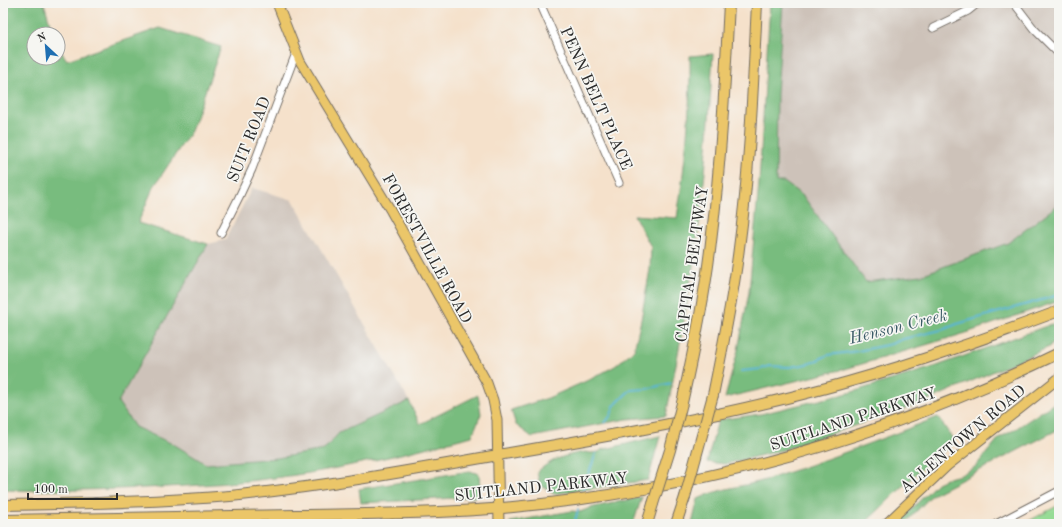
<svg xmlns="http://www.w3.org/2000/svg" width="1062" height="527" font-family="'Old Standard TT',serif">
  <rect width="100%" height="100%" fill="#f6f6f2"/>
  <filter id="ink" filterUnits="userSpaceOnUse"><feTurbulence type="fractalNoise" baseFrequency=".025" numOctaves="2"/><feDisplacementMap in="SourceGraphic" scale="8" xChannelSelector="R" yChannelSelector="G"/><feConvolveMatrix kernelMatrix="1 2 1 2 8 2 1 2 1" color-interpolation-filters="sRGB"/></filter>
  <filter id="wash" filterUnits="userSpaceOnUse"><feTurbulence type="fractalNoise" baseFrequency=".012" numOctaves="4" result="noise"/><feDisplacementMap in="SourceGraphic" scale="16" xChannelSelector="R" yChannelSelector="G"/><feGaussianBlur stdDeviation="0.9" result="paint"/><feColorMatrix in="noise" values="0 0 0 0 0 0 0 0 0 0 0 0 0 0 0 0 0 1.4 0 .05"/><feComposite in="paint" operator="in"/></filter>
  <g filter="url(#wash)">
    <rect width="100%" height="100%" fill="#f5e1cb"/>
    <path fill="#cdc2b9" d="M783,3H1059V204L1008,243L921,275L866,282L803,196L776,182L777,94Z
      M252,188L293,200L409,401L339,433L324,450L277,458L206,464L175,445L135,427L118,402L208,244L225,240Z"/>
    <path fill="#96dc95" stroke="#608460" d="M1059,505V524H1023Z"/>
    <path fill="#78bc7e" stroke="#527454" d="M3,3H44L53,34H34V58H58V47L67,60L160,28L221,47L191,131L153,188L138,223L208,244L118,402L135,427L175,445L206,464L277,458L324,450L339,433L409,401L420,424L478,395L481,414L472,436C418,450 364,464 309,473C254,482 198,486 143,488C96,490 50,491 3,490Z
      M770,3H783L777,94L776,182H784L803,196L866,282L921,275L1008,243L1059,204V301L966,333L845,369L725,398L738,350L749,292L759,183Z
      M713,54C710,94 709,133 705,173C697,254 682,335 666,416L627,419L532,437L516,425L511,410L548,398L593,378L615,366L634,350L641,320L650,269L651,247L634,215L677,218C685,164 691,111 690,56Z
      M1052,324L1058,327V340L1047,348L924,402L783,450L725,464L707,462L718,420L761,414L849,393L937,366Z
      M1059,398V429L932,495L904,524H897L937,483L948,478L961,475L975,467L999,438L1014,430L1053,404Z
      M938,417L955,442L918,472L864,524H692L698,499C722,487 744,487 769,479C826,460 882,439 938,417Z
      M660,436L648,480L554,494L540,485L537,472C553,458 566,455 586,452L591,453L599,452L601,450Z
      M470,471L479,474L480,488L475,497L361,503L359,489Z
      M642,497L633,524H510V522L572,511L580,512L590,508Z"/>
    <g fill="none" stroke-linecap="round" stroke-linejoin="round">
      <path stroke="#58b5d6" stroke-width="2" d="M741,371L761,369L769,366L789,367L802,365L811,363L828,355L858,351L891,344L903,339L945,329L957,324L1059,295
        M605,423L611,415L614,406L627,393L631,390L646,389L671,383
        M583,490L596,453
        M574,524L578,510"/>
    </g>
  </g>
  <g filter="url(#ink)">
    <g fill="none" stroke-linecap="round" stroke-linejoin="round">
      <defs>
        <path id="minor" d="M540,3L619,183
          M1014,3L1034,29L1059,54
          M933,28L968,11L978,3
          M221,233L239,197L252,169L296,53
          M996,524L1059,491"/>
        <path id="major" d="M277,3L300,61L391,211L487,383L493,400L497,420L499,524
          M886,524L947,466L1059,378"/>
        <path id="highway" d="M713,395C723,346 733,298 739,248C750,167 753,85 757,3
          M682,403C694,349 705,296 711,242C721,162 725,83 729,3
          M3,505C79,504 155,502 230,496C320,487 409,471 498,455C616,435 734,414 848,382C920,362 989,337 1059,311
          M3,520C101,518 199,517 296,515C369,514 441,514 513,507C703,489 888,436 1059,353
          M647,524L653,504
          M676,524L685,497"/>
      </defs>
      <use href="#minor" stroke="#726b63" stroke-width="9"/>
      <use href="#major" stroke="#726b63" stroke-width="11"/>
      <use href="#highway" stroke="#726b63" stroke-width="12"/>
      <use href="#minor" stroke="#fff" stroke-width="7"/>
      <use href="#major" stroke="#ebc669" stroke-width="9"/>
      <use href="#highway" stroke="#ebc669" stroke-width="10"/>
      <defs>
        <path id="highway-bridge" d="M685,497L713,395
          M653,504L670,450L682,403"/>
      </defs>
      <use href="#highway-bridge" stroke="#726b63" stroke-width="12" stroke-linecap="butt"/>
      <use href="#highway-bridge" stroke="#ebc669" stroke-width="10"/>
    </g>
  </g>
  <g text-anchor="middle" stroke-width="3.5" stroke-linejoin="round" paint-order="stroke">
    <g font-size="16" fill="#2b2b2b" stroke="#f6f6f2">
      <text transform="translate(597 98) rotate(66)" y="6">PENN BELT PLACE</text>
      <text transform="translate(248 139) rotate(-68)" y="6">SUIT ROAD</text>
      <text transform="translate(428 248) rotate(61)" y="6">FORESTVILLE ROAD</text>
      <text transform="translate(691 264) rotate(-82)" y="6">CAPITAL BELTWAY</text>
      <text transform="translate(853 418) rotate(-18)" y="6">SUITLAND PARKWAY</text>
      <text transform="translate(962 438) rotate(-40)" y="6">ALLENTOWN ROAD</text>
      <text transform="translate(541 486) rotate(-6)" y="6">SUITLAND PARKWAY</text>
    </g>
    <g font-size="17" font-style="italic" fill="#3b5b67" stroke="#f6f6f2">
      <text transform="translate(898 326) rotate(-14)" y="6">Henson Creek</text>
    </g>
  </g>
  <rect width="1062" height="527" fill="none" stroke="#f6f6f2" stroke-width="16"/>
  <g transform="translate(46 46) rotate(334)"><circle r="19" fill="#f6f6f2" stroke="#a5a5a2"/>
  <path d="M0-3L7 15L0 10L-7 15Z" fill="#1f6fb2"/>
  <text y="-6" font-size="11" font-weight="bold" text-anchor="middle" fill="#2b2b2b">N</text>
  </g>
  <path d="M28 493v6h89v-6" fill="none" stroke="#2b2b2b" stroke-width="2"/>
  <text x="34" y="493" font-size="12" fill="#2b2b2b" stroke="#f6f6f2" stroke-width="3" paint-order="stroke">100 m</text>
</svg>
